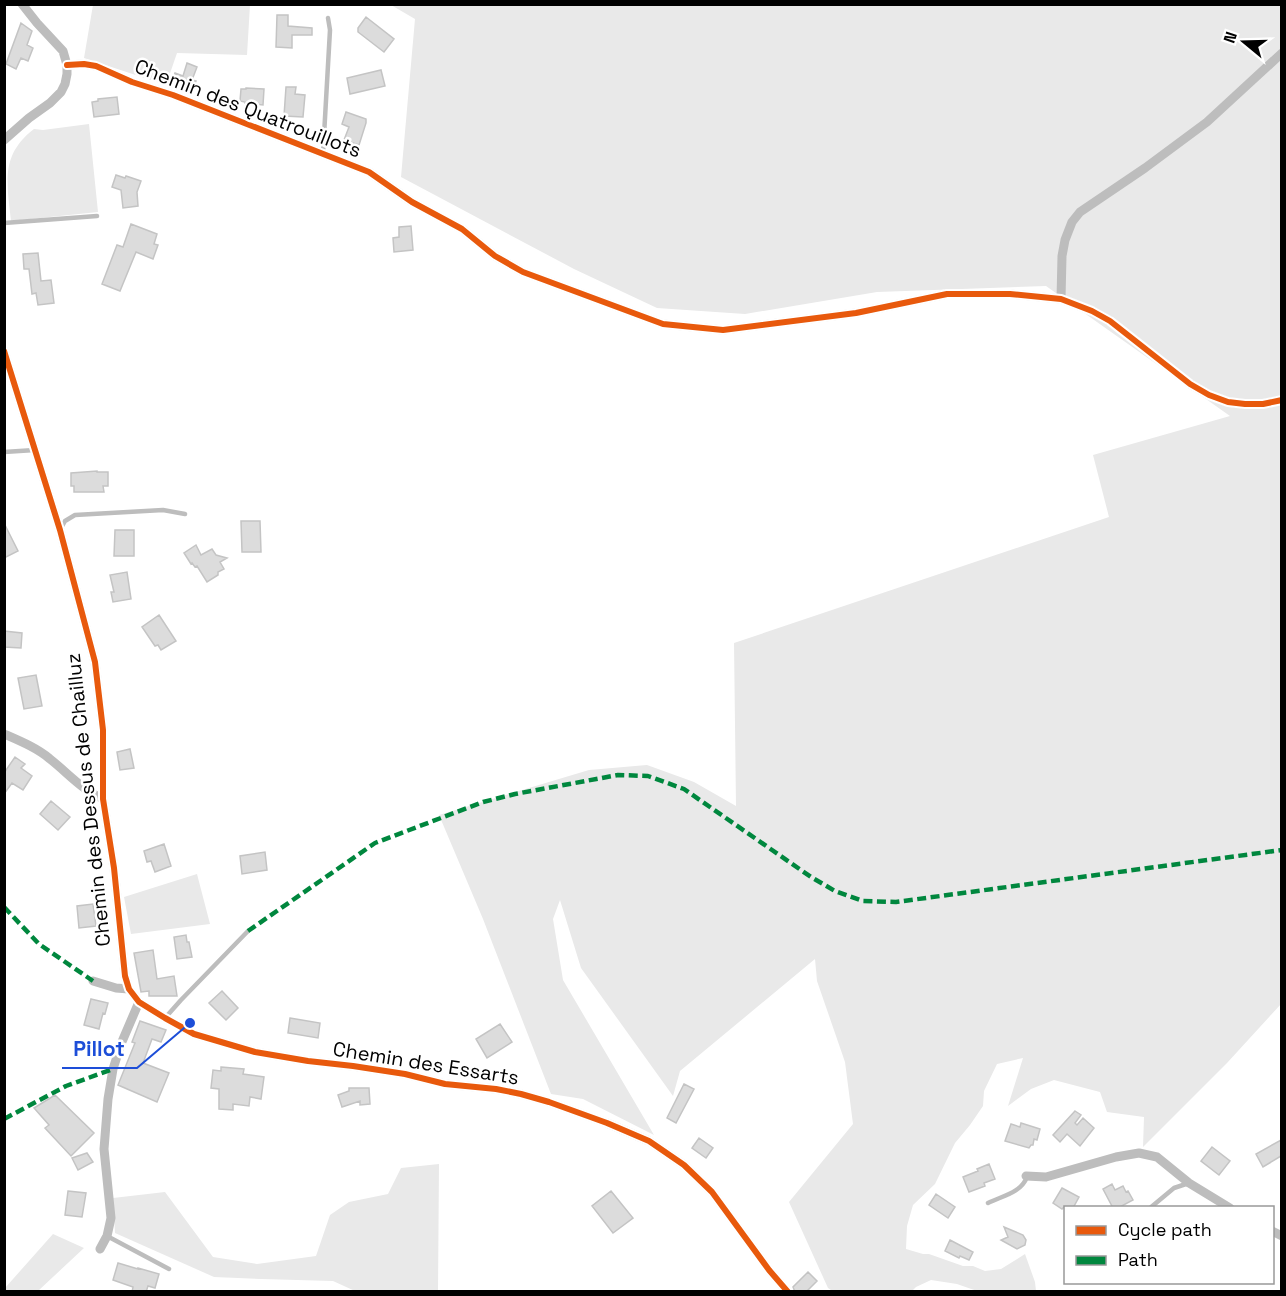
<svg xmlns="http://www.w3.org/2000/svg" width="1286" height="1296" font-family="'Space Grotesk',sans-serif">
  <rect width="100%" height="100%" fill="#fff"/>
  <path fill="#e9e9e9" d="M93,5H250L247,55L177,53L166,85L84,58Z
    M391,5H1281V1004L1227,1063L1143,1147L1144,1117L1107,1112L1100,1092L1054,1080L1031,1089L1008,1106L1023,1058L997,1064L984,1091L983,1106L970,1125L955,1143L935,1184L913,1205L907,1226L906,1249L923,1254H929L963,1266H973L985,1271L1001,1269L1025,1254L1035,1282L1036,1291H977L957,1284L931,1280L916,1287L912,1291L834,1292L828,1288L789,1202L853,1124L845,1062L817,981L815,959L680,1071L673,1096L581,968L560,900L553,919L563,980L654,1135L583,1099L551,1094L483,919L439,815L589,770L647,765L694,782L736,806L734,643L1109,517L1093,455L1230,416L1046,286L877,292L745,314L657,308L574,269L401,177L415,19Z
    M89,124L98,212L11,221C7,183 0,155 34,129L43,130Z
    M197,874L210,924L131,934L124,897Z
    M439,1164L438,1291H355L333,1281L261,1279L214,1277L115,1233L113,1198L165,1192L213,1257L257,1264L316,1256L330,1215L349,1202L388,1194L401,1168Z
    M53,1234L84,1248L38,1291H5V1288Z"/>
  <path fill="#dcdcdc" stroke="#c4c4c4" stroke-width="1.5" d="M277,15H288V26L312,28V35H292V48L276,47Z
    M366,17L394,39L384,52L358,32V28Z
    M21,23L32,31L27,45L33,48L28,61L21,58L16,69L6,64Z
    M187,63L197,67L192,80L196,81L191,93L188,92L187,93L170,86L175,73L183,76Z
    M381,70L385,86L350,94L347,78Z
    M286,87H296L295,94L305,95L303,117L284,116Z
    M246,88L264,89L263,105L245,103V102L240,101L241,89H246Z
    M117,97L119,114L94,117L92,102L98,101V99Z
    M346,112L366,119V123L359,145L344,140L349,127L342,124Z
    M116,175L125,178L126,176L141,181L137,192L138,206L123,208L121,190L112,187Z
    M131,224L157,234L154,244L158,245L153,259L136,252L120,291L102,284L117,245L123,247Z
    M411,226L413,250L394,252L393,238L399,237V227Z
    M38,253L41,281L51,280L54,303L38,305L36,293L32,294L29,269H24L23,254Z
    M97,471V472H108V486H103L104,492H74V486H71V473Z
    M241,521H260L261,552H242Z
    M4,523L18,551L4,558Z
    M115,530H134V556H114Z
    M196,545L201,555L212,549L216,555L227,558L220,562L224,569L218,572V575L207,582L197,566L195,567L192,563L191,564L184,553Z
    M127,572L131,599L113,602L111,592H114L110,575Z
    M159,615L176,641L161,650L158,645L155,646L142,627Z
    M4,631L22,633L21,648L4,647Z
    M36,675L42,706L24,709L18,678Z
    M130,749L134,768L120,770L117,752Z
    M15,757L25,764L21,768L32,776L23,790L12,783L4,794V773Z
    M51,801L70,817L58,830L40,814Z
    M164,844L171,866L155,872L151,861L147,862L144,851Z
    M265,852L267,870L242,874L240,856Z
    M93,904L96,926L79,928L77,906Z
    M186,935L187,942H189L192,957L177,959L174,937Z
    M153,950L157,979L174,976L177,996H149V991L141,992L134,953Z
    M222,991L238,1008L226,1020L209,1003Z
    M91,999L108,1003L105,1014L103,1013L99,1029L84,1025Z
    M290,1018L320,1023L318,1038L288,1033Z
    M140,1021L166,1030L161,1042L152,1039L143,1063L169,1073L157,1102L118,1085L135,1043L132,1042Z
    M500,1024L512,1042L487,1058L476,1039Z
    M221,1067L244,1069L243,1074L264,1077L261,1099L250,1097L249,1106L233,1104V1110L219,1109V1089L211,1088L213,1070L221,1071Z
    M684,1084L694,1089L676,1123L667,1118Z
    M349,1088H369L370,1104L360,1105V1101L342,1107L338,1095L349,1091Z
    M55,1095L94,1133L71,1156L45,1128L49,1125L34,1108Z
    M1075,1111L1081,1115L1075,1123L1077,1125L1083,1118L1094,1128L1080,1146L1067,1134L1060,1142L1053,1135Z
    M1021,1123L1040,1129L1037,1140L1034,1139L1033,1145H1031L1029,1148L1005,1141L1011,1124L1020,1127Z
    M699,1138L713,1148L706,1158L692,1148Z
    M1281,1140V1156L1263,1167L1256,1154Z
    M1212,1147L1230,1161L1219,1175L1201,1161Z
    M87,1153L93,1162L78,1170L72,1158Z
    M989,1164L995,1179L984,1183L985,1186L969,1192L963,1177L978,1171L977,1169Z
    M1112,1184L1115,1190L1123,1186L1126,1192L1128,1191L1133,1200L1118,1208H1113L1103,1189Z
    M1062,1188L1079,1197L1073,1208L1064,1207L1062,1209L1053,1203Z
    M68,1191L86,1193L82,1217L65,1215Z
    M611,1191L633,1218L613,1233L592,1206Z
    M936,1194L955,1207L948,1218L929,1205Z
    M1004,1227L1023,1235L1026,1240L1025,1245L1017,1249L1001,1240L1008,1237Z
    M950,1240L973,1252L969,1260L960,1256L959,1258L945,1251Z
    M118,1263L138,1269V1268L159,1274L155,1288L148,1286L146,1292H132L133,1287L113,1280Z
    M808,1272L817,1281L806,1292H795L793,1287Z"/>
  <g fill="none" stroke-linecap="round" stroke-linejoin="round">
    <path stroke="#bdbdbd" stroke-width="4.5" d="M323,153L330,30L328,18
      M4,223L97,216
      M4,452L35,450
      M60,530L65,521L75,515L163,510L185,514
      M165,1018L181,1000L248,931
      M988,1203C1002,1196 1021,1193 1027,1177
      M1150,1208L1174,1188L1189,1183
      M107,1236L169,1269"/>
    <path stroke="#bdbdbd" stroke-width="9" d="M67,65L84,64L96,66L132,82L173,95L369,172L412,202L462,229L495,256L523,272L663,324L723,330L856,313L947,294H1010L1061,299L1092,311L1110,321L1190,384L1209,395L1228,402L1245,404H1263L1282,400
      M4,140L29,118L50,103L61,92L65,84L67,74V65L63,51L37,23L22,4
      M1061,299L1062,256L1065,240L1072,222L1080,212L1145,168L1207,122L1282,53
      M4,351L60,530L95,662L103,730V799L114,868L125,976L129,989L139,1002L165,1018L194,1034L255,1052L308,1061L353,1066L405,1074L445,1084L496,1089L521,1094L549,1102L607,1123L649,1141L684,1165L712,1192L769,1270L788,1292
      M4,734C20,741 37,748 50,759C69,774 81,789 103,799
      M93,981L116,988L129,989
      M1026,1176L1046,1177L1116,1157L1139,1153L1157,1157L1189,1183L1230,1208
      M1272,1231L1282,1236
      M100,1249L107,1236L111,1218L104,1149L108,1099L113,1069L121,1044L139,1002"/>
    <path stroke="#00873e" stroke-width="4.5" stroke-dasharray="9 4.5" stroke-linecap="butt" d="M4,907L39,944L93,981
      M248,931L375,843L483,802L515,794L618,775L648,776L684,789L811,877L835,891L863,901L896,902L1282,850
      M4,1119L66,1086L113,1069"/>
    <defs>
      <path id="cycleway" d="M67,65L84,64L96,66L132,82L173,95L369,172L412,202L462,229L495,256L523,272L663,324L723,330L856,313L947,294H1010L1061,299L1092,311L1110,321L1190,384L1209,395L1228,402L1245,404H1263L1282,400
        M4,351L60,530L95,662L103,730V799L114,868L125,976L129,989L139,1002L165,1018L194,1034L255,1052L308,1061L353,1066L405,1074L445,1084L496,1089L521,1094L549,1102L607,1123L649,1141L684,1165L712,1192L769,1270L788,1292"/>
    </defs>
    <use href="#cycleway" stroke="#fff" stroke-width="10"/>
    <use href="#cycleway" stroke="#e8590c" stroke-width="6"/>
  </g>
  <g text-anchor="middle" stroke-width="5" stroke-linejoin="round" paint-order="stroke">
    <g font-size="20" fill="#000" stroke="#fff">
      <text transform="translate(248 108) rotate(21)" y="7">Chemin des Quatrouillots</text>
      <text transform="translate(88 800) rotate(-96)" y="7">Chemin des Dessus de Chailluz</text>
      <text transform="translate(426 1063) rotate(9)" y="7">Chemin des Essarts</text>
    </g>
  </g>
  <path fill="none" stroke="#1d4ed8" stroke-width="2" d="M190 1023L137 1068H62"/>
  <circle fill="#1d4ed8" stroke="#fff" stroke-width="2" cx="190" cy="1023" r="6"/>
  <g font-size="21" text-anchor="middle" font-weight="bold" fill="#1d4ed8" stroke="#fff" stroke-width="5" stroke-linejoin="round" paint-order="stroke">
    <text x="99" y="1056">Pillot</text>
  </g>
  <rect width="1286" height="1296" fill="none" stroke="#000000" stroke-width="12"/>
  <rect x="1064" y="1206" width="210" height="78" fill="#ffffff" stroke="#999999" stroke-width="1.5"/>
  <rect x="1076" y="1226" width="30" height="9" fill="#e8590c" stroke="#999999" stroke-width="1.5"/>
  <text x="1118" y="1236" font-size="18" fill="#000000">Cycle path</text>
  <rect x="1076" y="1256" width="30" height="9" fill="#00873e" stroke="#999999" stroke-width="1.5"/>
  <text x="1118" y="1266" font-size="18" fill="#000000">Path</text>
  <g transform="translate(1244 42) rotate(289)" stroke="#ffffff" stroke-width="4.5" paint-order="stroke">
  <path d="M0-4.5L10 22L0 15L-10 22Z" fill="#000000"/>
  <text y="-9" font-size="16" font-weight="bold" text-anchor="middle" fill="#000000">N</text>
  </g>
</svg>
